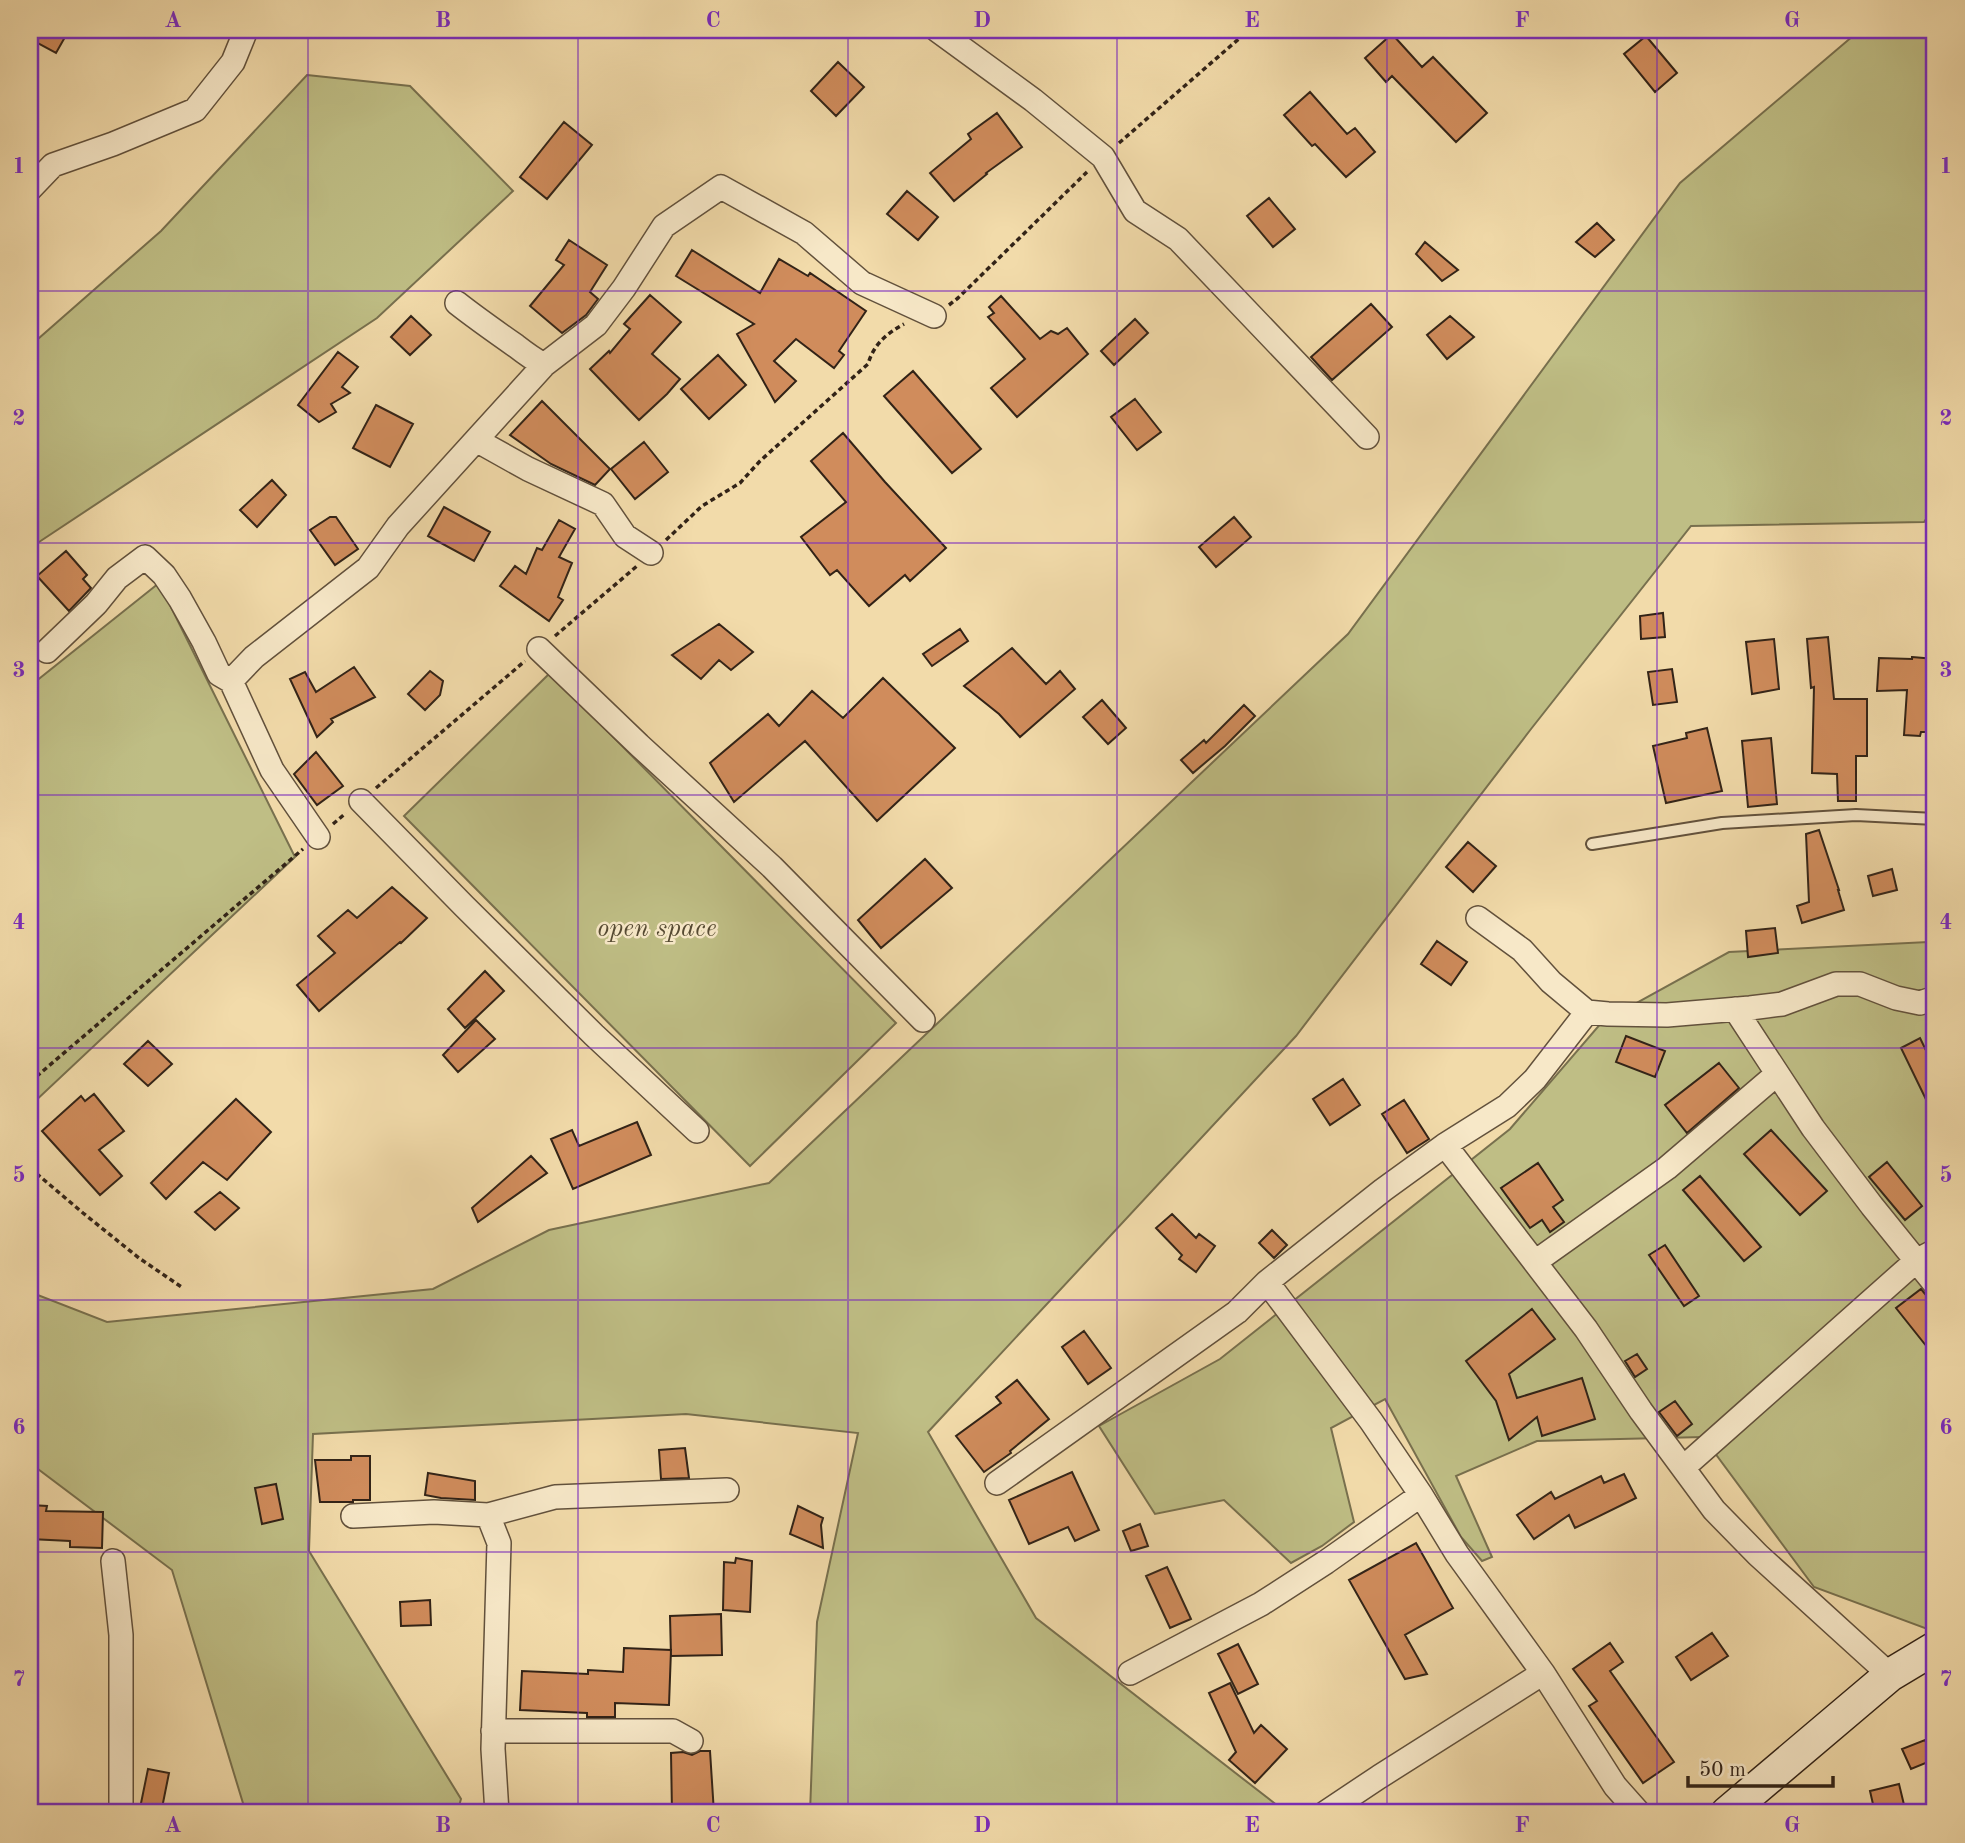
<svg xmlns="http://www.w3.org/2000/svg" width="1965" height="1843" font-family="'Old Standard TT',serif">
  <rect width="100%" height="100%" fill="#f2dbaa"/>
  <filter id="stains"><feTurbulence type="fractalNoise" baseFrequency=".00286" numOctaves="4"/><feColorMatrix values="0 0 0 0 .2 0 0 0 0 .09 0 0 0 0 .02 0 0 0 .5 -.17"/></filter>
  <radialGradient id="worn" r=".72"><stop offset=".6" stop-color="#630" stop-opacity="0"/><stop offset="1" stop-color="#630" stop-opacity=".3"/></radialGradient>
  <path fill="#bfbe85" stroke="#78704e" stroke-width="2" d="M1860,30H1935V506L1924,522L1691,526L1531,729L1296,1036L928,1432L1036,1618L1287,1813H810L817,1622L858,1433L686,1414L313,1434L309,1551L461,1799L457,1813H246L172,1570L30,1463V1292L107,1322L433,1289L549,1230L769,1183L1348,634L1680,183Z
    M307,75L410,86L513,191L377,318L30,548V346L161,231Z
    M159,583L295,857L30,1106V686Z
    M550,673L896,1023L750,1166L404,816Z
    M1928,942L1935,951V1627L1930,1630L1814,1587L1703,1437L1537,1441L1456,1476L1492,1557L1482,1561L1461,1537L1385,1399L1331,1428L1354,1522L1322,1546L1291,1563L1224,1500L1155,1514L1099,1426L1220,1359L1510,1129L1602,1022L1729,952Z"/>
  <path fill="#d08c5c" stroke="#322317" stroke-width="2" d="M30,30H69L56,53L30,39Z
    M1392,34L1422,67L1433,57L1487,113L1456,142L1392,76L1386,82L1365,58Z
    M1646,36L1677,73L1655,92L1624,54Z
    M838,62L864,87L836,116L811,91Z
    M1310,92L1347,134L1355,128L1375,152L1346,177L1315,144L1312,146L1284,115Z
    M997,113L1022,147L986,173L987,174L954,201L930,173L971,139L968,134Z
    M564,122L592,145L547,199L520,177Z
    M907,191L938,217L918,240L887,214Z
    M1269,198L1295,229L1273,247L1247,216Z
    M1597,223L1614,240L1595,257L1576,242Z
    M569,240L607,265L590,292L598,299L586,315L562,333L530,306L564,265L556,260Z
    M1425,242L1458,270L1442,281L1416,254Z
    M692,250L760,293L779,259L808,276L810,273L866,311L839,351L844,355L834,368L796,339L774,361L796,381L775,402L737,334L754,324L676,276Z
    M650,295L681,322L652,354L680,379L667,394L639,420L590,369L609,351L610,353L630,329L624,324Z
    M1001,296L1040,339L1051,331L1058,334L1067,328L1088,354L1017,417L991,388L1025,359L988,317L994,313L989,307Z
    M1371,304L1392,327L1332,380L1311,357Z
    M411,316L431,335L410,355L391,337Z
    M1450,316L1474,337L1447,359L1427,335Z
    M1135,319L1148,333L1114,365L1101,351Z
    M338,352L358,367L342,387L350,393L331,404L336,412L319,422L298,405Z
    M718,355L746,385L709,419L681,389Z
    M913,371L981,449L952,473L884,396Z
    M1135,399L1161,432L1137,450L1111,417Z
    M542,401L610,469L595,485L551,464L510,435Z
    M376,405L413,424L390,467L353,448Z
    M843,433L885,482L946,548L910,581L905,575L869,606L837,570L830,575L801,537L846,502L811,461Z
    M644,442L668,472L635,499L611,469Z
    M272,480L286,495L257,527L240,510Z
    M444,507L490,532L474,561L428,536Z
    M330,517H336L358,549L335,565L310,530Z
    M1234,517L1251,537L1216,567L1199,547Z
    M559,520L575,529L559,557L572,563L558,597L563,600L549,621L500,586L515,566L526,574L537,548L542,550Z
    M66,551L87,575L83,579L91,588L69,611L37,576Z
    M1663,613L1665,637L1641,639L1640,616Z
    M719,624L753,652L731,670L719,660L701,679L672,655Z
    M960,629L968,641L932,666L923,654Z
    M1828,637L1834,699H1867V756H1856V801H1838L1837,774L1812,773L1814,687L1811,688L1807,639Z
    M1774,639L1779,689L1752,694L1746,642Z
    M1012,648L1046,684L1060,671L1075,689L1020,737L999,714L964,686Z
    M1912,657L1935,659V732H1921L1920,736L1904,735L1907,690L1877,691L1879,658L1912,659Z
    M354,667L375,697L331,719L333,722L317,737L290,679L305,672L316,692Z
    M1672,669L1677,702L1653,705L1648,672Z
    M430,671L443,681L440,695L425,710L408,694Z
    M883,678L955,748L877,821L805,741L734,802L710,763L768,714L779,726L812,691L843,718Z
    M1102,700L1126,728L1108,744L1083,717Z
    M1244,705L1255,716L1225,746L1193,773L1181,760L1204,740L1206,743Z
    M1707,728L1722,791L1666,803L1653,746L1687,738L1686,733Z
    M1771,738L1777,804L1748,807L1742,741Z
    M316,752L343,786L317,805L294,774Z
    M1819,830L1839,890H1838L1844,910L1802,923L1797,906L1809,902L1806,834Z
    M1468,842L1496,866L1473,892L1446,867Z
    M925,859L952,888L881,948L858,920Z
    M1892,869L1897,890L1873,896L1868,876Z
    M392,887L427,918L401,943L400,942L319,1011L297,985L335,953L318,936L348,910L357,918Z
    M1775,928L1778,953L1748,957L1746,931Z
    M1437,941L1467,962L1451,985L1421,964Z
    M485,971L504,991L465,1028L448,1009Z
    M476,1020L495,1039L458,1072L443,1055Z
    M1626,1036L1665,1051L1655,1077L1616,1062Z
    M1920,1038L1935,1069V1118L1901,1048Z
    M148,1041L172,1064L148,1086L124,1064Z
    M1719,1063L1739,1088L1687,1133L1665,1105Z
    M1343,1079L1360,1105L1330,1125L1313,1099Z
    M94,1094L124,1131L99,1150L122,1176L100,1195L42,1131L81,1096L85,1101Z
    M236,1099L271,1132L227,1180L203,1162L166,1199L151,1183Z
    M1404,1100L1429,1139L1407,1153L1382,1114Z
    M637,1122L651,1155L573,1189L551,1139L572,1130L579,1146Z
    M1771,1130L1827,1191L1800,1215L1744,1154Z
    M531,1156L547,1173L478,1222L472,1208Z
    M1887,1162L1922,1206L1905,1220L1869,1177Z
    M1538,1163L1563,1200L1553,1207L1564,1222L1550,1232L1542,1220L1530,1228L1501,1188Z
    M1700,1176L1761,1247L1744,1261L1683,1190Z
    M220,1192L239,1208L215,1230L195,1212Z
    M1172,1214L1196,1238L1199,1234L1215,1246L1196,1272L1179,1259L1182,1255L1156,1228Z
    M1272,1230L1287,1245L1274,1258L1259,1243Z
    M1665,1245L1699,1296L1684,1306L1649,1255Z
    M1921,1289L1935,1306V1357L1896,1308Z
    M1532,1309L1555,1339L1509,1374L1517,1398L1582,1378L1595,1419L1542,1436L1537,1417L1509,1440L1496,1401L1466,1361Z
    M1084,1331L1111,1368L1088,1384L1062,1347Z
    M1637,1354L1647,1369L1635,1377L1625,1361Z
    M1017,1380L1049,1419L1010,1451L1011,1453L984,1472L956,1436L1001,1403L996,1397Z
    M1675,1401L1692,1424L1677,1436L1659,1412Z
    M685,1448L689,1478L661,1479L659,1450Z
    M351,1456H370V1500H353V1502H320L315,1460H351Z
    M1072,1472L1099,1530L1075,1541L1068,1527L1029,1544L1009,1500Z
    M428,1473L475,1481V1500L441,1498L425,1495Z
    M1624,1474L1636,1498L1575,1528L1569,1515L1534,1539L1517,1515L1551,1492L1555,1499L1601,1476L1604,1483Z
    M276,1484L283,1519L262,1524L255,1488Z
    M30,1505L47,1506L46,1511L103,1512L102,1548L70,1547V1541L30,1539Z
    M798,1506L823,1518L821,1525L823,1548L790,1534Z
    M1140,1524L1148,1546L1131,1551L1123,1531Z
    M1416,1543L1453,1608L1405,1635L1427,1674L1405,1679L1349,1580Z
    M736,1558L752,1561L750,1612L723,1610L724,1562L735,1563Z
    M1167,1567L1191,1619L1170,1628L1146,1576Z
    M430,1600L431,1625L401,1626L400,1602Z
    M721,1614L722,1655L671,1656L670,1616Z
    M1712,1633L1728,1656L1691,1680L1676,1657Z
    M1610,1643L1623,1662L1610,1671L1674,1762L1643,1783L1589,1706L1597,1701L1573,1669Z
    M1238,1644L1258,1684L1238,1694L1218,1654Z
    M624,1648L671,1650L669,1705L615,1703V1717H587V1713L520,1710L522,1671L588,1674V1670L623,1672Z
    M1230,1683L1254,1733L1261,1725L1287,1749L1255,1783L1229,1760L1236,1752L1209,1693Z
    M1925,1740L1933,1760L1911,1769L1902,1749Z
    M700,1751H710L714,1813H672L671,1753L683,1752L692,1755Z
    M148,1769L169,1773L161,1813H139Z
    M1899,1784L1906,1813H1875L1870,1791Z"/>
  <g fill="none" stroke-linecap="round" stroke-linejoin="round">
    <defs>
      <path id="lane" d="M1592,844L1722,823L1856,815L1935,819"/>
      <path id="street" d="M937,30L1033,100L1103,157L1135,211L1178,239L1367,437
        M30,189L53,165L113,144L195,110L233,62L246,30
        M457,303C476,318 496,332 516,346C525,353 533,359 544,365
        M651,553L625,536L603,504L528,469L476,440L544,365L596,325L624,288L664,226L721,187L804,233L862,283L934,316
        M539,649L639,745L772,867L923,1020
        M47,651L96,604L117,578L145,557L164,575L180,599L204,642L219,674L231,681
        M361,801L464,906L594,1035L697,1131
        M318,837L272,770L231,681L254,657L368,568L398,526L476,440
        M1478,918L1522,950L1551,982L1587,1012L1608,1014L1667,1015L1750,1008L1782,1004L1836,984H1860L1896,998L1920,1003L1935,998
        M1735,1009L1813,1128L1872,1206L1935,1284
        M1445,1145L1586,1329L1641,1411L1714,1510L1758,1555L1890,1675
        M1535,1262L1667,1168L1777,1074
        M1267,1282L1371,1421L1421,1495L1457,1554L1543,1673L1615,1786L1639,1813
        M1684,1467L1916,1261L1935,1251
        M997,1483L1237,1312L1267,1282L1383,1190L1445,1145L1507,1106L1535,1079L1587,1012
        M488,1515L555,1497L727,1490
        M353,1516L434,1512L488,1515L499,1543L493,1749L497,1813
        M113,1561L121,1635V1813
        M1130,1673L1261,1604L1326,1562L1421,1495
        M493,1731H673L691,1741
        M1325,1813L1379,1777L1543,1673"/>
      <path id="secondary" d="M1727,1813L1890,1675L1935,1648"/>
    </defs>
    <use href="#lane" stroke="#62513c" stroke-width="14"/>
    <use href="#street" stroke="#62513c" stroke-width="26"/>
    <use href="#secondary" stroke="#322317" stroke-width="35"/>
    <path stroke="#322317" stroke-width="3.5" stroke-dasharray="5 3.5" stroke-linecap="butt" d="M1119,143L1249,30
      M949,305L958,298L1087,172
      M666,540L702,506L740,483L760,461L868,364C874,344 886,334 904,324
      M555,636L637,566
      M376,788L525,661
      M333,824L346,813
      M30,1082L303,849
      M30,1168L83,1213L139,1258L183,1288"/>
    <use href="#lane" stroke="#f7e8c8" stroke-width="10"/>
    <use href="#street" stroke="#f7e8c8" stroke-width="23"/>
    <use href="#secondary" stroke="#f7e8c8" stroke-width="32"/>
  </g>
  <path fill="none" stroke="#7b2cbf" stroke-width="2" stroke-opacity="0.55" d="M308,30V1813M578,30V1813M848,30V1813M1117,30V1813M1387,30V1813M1657,30V1813M30,291H1935M30,543H1935M30,795H1935M30,1048H1935M30,1300H1935M30,1552H1935"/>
  <g text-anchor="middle" stroke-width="5" stroke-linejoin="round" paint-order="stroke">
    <g font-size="26" font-style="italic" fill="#554a32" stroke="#f7e8c8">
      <text x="657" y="936">open space</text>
    </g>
  </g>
  <rect width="1965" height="1843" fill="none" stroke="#f2dbaa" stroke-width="77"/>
  <path d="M1688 1776v10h145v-10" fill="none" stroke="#322317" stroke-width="3.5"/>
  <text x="1699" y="1776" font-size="21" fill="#322317" stroke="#f7e8c8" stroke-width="5" paint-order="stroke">50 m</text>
  <rect x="38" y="38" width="1888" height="1766" fill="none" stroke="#7b2cbf" stroke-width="2.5"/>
  <g font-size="23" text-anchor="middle" font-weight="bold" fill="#7b2cbf">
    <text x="173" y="27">A</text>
    <text x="443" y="27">B</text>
    <text x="713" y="27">C</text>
    <text x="982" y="27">D</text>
    <text x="1252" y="27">E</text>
    <text x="1522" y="27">F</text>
    <text x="1792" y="27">G</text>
    <text x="19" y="173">1</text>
    <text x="1946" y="173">1</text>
    <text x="19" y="425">2</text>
    <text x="1946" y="425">2</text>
    <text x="19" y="677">3</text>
    <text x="1946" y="677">3</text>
    <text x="19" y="929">4</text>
    <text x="1946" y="929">4</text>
    <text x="19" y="1182">5</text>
    <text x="1946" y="1182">5</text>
    <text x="19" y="1434">6</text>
    <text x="1946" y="1434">6</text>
    <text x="19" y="1686">7</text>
    <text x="1946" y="1686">7</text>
    <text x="173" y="1832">A</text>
    <text x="443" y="1832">B</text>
    <text x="713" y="1832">C</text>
    <text x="982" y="1832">D</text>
    <text x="1252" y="1832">E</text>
    <text x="1522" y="1832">F</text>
    <text x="1792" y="1832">G</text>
  </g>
  <rect width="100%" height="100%" filter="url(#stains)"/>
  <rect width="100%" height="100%" fill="url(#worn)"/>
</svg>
